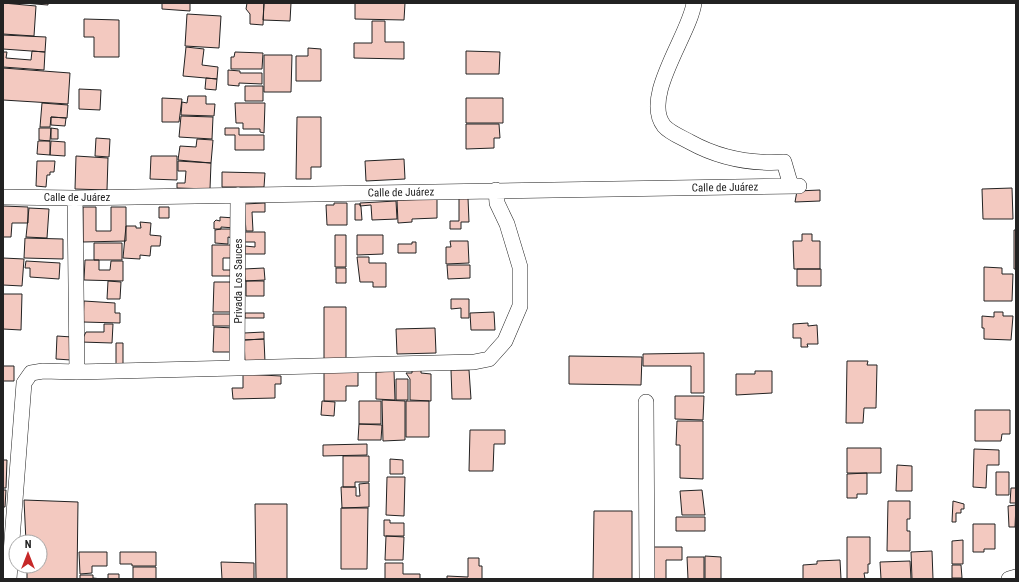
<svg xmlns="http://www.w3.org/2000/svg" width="1019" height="582" font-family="'Roboto Condensed',sans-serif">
  <rect width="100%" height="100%" fill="#fff"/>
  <path fill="#f3c9c0" stroke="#222" d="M3,3L36,6L34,36L3,34Z
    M23,3H48V5Z
    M162,3H190V11L162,9Z
    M247,3H264L263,25L250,24V14L246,9Z
    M264,3H291L290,21L263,20Z
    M355,3H405L404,20L355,19Z
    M187,14L221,16L219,48L185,46Z
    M84,19L119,20V57H94V37H84Z
    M372,21H385V42H404V59L354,58V43H372Z
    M3,35L46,37L45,52L3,49Z
    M186,47L204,49L202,65L218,67L217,79L183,76Z
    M308,48L321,49V81H296V56H308Z
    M32,51L45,52L44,70L3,67V52H7L6,58L31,60Z
    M466,51L500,52L499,74H466Z
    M235,52L263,53L262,69H231V57H234Z
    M264,55H292L291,92H264Z
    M3,68L70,73L68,104L3,100Z
    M228,70L240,71V73H262V84L239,83V86L228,85Z
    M206,78L217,79L216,90L205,89Z
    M245,86H263V101H245Z
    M79,89L101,90L100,110L79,109Z
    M188,96H206V104H215L214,116L181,115L182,102L187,103Z
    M162,98L182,99L179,122H162Z
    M466,98H503V123H466Z
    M42,103L68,105L67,118L51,117L50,127H40Z
    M235,103H265L264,133L260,132V129H243V123H236Z
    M181,116L213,117L212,139L179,137Z
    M51,117L66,118L65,126L51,125Z
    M297,117H321V167H311V179H296Z
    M466,124H499L500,138H494V148L466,149Z
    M39,128H51L50,141L39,140Z
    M51,128L58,129V139H51Z
    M225,128H239V135H264V150H235V135H225Z
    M96,138L110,139L109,157L95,156Z
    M197,139L213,140L211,163L178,160L180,146L196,147Z
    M38,141H50V155L37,154Z
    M51,141L65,142V156L50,155Z
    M76,156L108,158L107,190L75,189Z
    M151,156H177V180L150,179Z
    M404,159L405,179L366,181L365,161Z
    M37,161H55L54,172H50V175H47L46,187L36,186Z
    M178,161L211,163L210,189L177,188V183H185L186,171H178Z
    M222,172L265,173L264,187H222Z
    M1012,188L1013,219H983L982,189Z
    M820,190V201L795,202L797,191Z
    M459,198H468L469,222H461V229H450V221H459Z
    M437,199V218L412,219V222L398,223L397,200Z
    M396,201L397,219L372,220L371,205L360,206V203Z
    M265,203V212H252L253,231H246L244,204Z
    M334,203H347V225H327L326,205H334Z
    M355,204H360L361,207L362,220H355Z
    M3,206L28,207V223H12L11,237H3Z
    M83,207H96V231H111V207H126V241L83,242Z
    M159,207H169V218H159Z
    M29,208L49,209L47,238L26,237Z
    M220,217L235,218V228L221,227V229H214V222L216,220L220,221Z
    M140,222L151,223L150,235L161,236L160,246H151L150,256L140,255V259L123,258L126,226H136V228H141Z
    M221,229H233V238L228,237V244L215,243V230Z
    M1014,230H1016V269H1014Z
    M244,232H265V254H245V246L255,247V242H244Z
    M802,234H812V241H820V269H794L793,241H802Z
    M335,235H346V267H335Z
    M357,235H383V254L357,255Z
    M25,238L63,239V259L24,258Z
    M450,241H468L469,263L446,264V247H451Z
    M412,242H416V253H398V244H412Z
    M94,243H122V260H94Z
    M212,245H232V258H223V270H232V276H212Z
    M357,257H369V263H386V287H373V282H360Z
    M3,258L24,259L22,286L3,285Z
    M85,260H99V270H110L111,261H123V281L84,280Z
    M26,261L60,263L59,279L30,277V268H25Z
    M447,265H470V278L448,279Z
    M984,267L1002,268V274H1013L1012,301H984Z
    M264,268L265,280L245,281L244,269Z
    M336,268H346V283H336Z
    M797,269H821V286H797Z
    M108,281L121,282L120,299H107Z
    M246,281H264V296H246Z
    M214,282H235V312H213Z
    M3,294H22L21,330L3,329Z
    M451,299H469V318H461V308L451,309Z
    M84,301L115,303V313H120V323L83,322Z
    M324,307H346V359H324Z
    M494,312L495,330H471L470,313Z
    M994,312H1003V316H1013L1011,340L984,339V328H982V316L994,317Z
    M245,313H264V318H245Z
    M213,314H234V326H213Z
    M808,323V326L817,325L818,344H807L808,347H801V338H793V324Z
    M104,324H113L112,343L81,342L86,332H104Z
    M214,327L233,328V352H213Z
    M435,328L436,353L397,354L396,329Z
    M264,332V339L244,340V333Z
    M57,336L72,337L71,360L56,359Z
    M264,339L265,362H245L244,340Z
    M116,343H123V366H116Z
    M704,353V393H691V366H643V354Z
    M569,356L642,357L641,385L569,384Z
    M847,361H868L867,365H877L876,408H864L863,423H846Z
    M3,366H14V381H3Z
    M412,370H421V373L431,374V401L410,400V379L406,373H412Z
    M451,370H469L471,399H452Z
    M394,371L395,400L376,399V372Z
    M755,371H772V393L736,395V374H755Z
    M324,372H358V386H346V401H324Z
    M243,374L281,376V384H275V398L233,399L232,388H243Z
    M396,379H408V400H396Z
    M675,396H704L703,420L675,419Z
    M382,400L405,401V440L383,441Z
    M322,401L335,402L334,416L321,415Z
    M359,401H381V424H359Z
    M406,401H429V437H406Z
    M975,410H1010V434H1002L1001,441H975Z
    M677,421H703V479L680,478V445H676Z
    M359,424L382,425L381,440H358Z
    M470,430H505V444H494L493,471H469Z
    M367,444V455L323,456V445Z
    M847,448H881V473H847Z
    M974,449L999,450V465H987L986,488L973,487Z
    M343,456H369V482H355V487H343Z
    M390,459L403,460V474H390Z
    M3,460H7L6,488H3Z
    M897,465L912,466V491H896Z
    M996,472H1009V495H996Z
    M867,473V494H857V498H847V474Z
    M387,477H405L404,516L386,515Z
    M369,483V507L342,508L341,487H356V496H360L359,484Z
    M1011,488H1016V503H1010Z
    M3,490H6L5,507H3Z
    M702,490L705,515H682L680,491Z
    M24,500L78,502L77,579H27V566H40V542H26Z
    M888,501H910V519H907V531H910V551H887Z
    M953,501L964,504V509H961V513H956V522H952Z
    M255,504H287V579H256Z
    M1016,505L1015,527H1009L1008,506Z
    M341,508H368L367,569H341Z
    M594,511H632V579H593Z
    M676,517H705V531H676Z
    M384,520H390V523H404V536H384Z
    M973,524H995V549H984V552H973Z
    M386,536L404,537L403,560H385Z
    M847,537H870V564H868V573H864L865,579H847Z
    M963,540V564H952V541Z
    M652,547H682V560H666V579H653Z
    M932,551L933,579H912L911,552Z
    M79,552H107V566H92V573L80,574Z
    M120,552H156V566H132V564H120Z
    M705,556L721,557V579H705Z
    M687,557H704V579H688Z
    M468,558H479V566H482V579H447V576L468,577Z
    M840,560L841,579H803V565L817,564V561Z
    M910,561L911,579H881L880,562Z
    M221,562L254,563V579H222Z
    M385,563H403V574H420V579H385Z
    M952,565H961L962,578H952Z
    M133,567H156V579H133Z
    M108,574H119V579H108Z
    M80,575H93V578L102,579H80Z"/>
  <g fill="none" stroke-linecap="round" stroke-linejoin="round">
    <defs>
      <path id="street" d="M694,3C690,34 641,97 664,126C670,133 683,138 690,142C719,158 752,164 784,162L791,186
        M3,197L75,198L799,186
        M75,198L77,372
        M237,368L238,195
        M646,402L647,579
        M9,579L24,383L31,373L43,371L77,372L474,362L489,359L505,341L520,306V267L507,224L497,203L496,190
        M1009,579L1016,577"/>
    </defs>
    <use href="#street" stroke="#222" stroke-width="16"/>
    <use href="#street" stroke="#fff" stroke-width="15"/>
  </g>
  <g text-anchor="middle" stroke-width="3" stroke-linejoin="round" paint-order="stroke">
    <g font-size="11" fill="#222" stroke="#fff">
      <text transform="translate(725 187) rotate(-1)" y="4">Calle de Juárez</text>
      <text transform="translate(401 192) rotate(-1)" y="4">Calle de Juárez</text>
      <text x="77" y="201">Calle de Juárez</text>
      <text transform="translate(238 281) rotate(-90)" y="4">Privada Los Sauces</text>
    </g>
  </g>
  <rect width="1019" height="582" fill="none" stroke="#222222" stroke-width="8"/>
  <g transform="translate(28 554)"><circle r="19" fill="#ffffff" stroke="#a7a7a7"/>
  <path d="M0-3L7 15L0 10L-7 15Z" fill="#c62828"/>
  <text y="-6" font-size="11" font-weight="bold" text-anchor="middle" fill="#222222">N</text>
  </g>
</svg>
